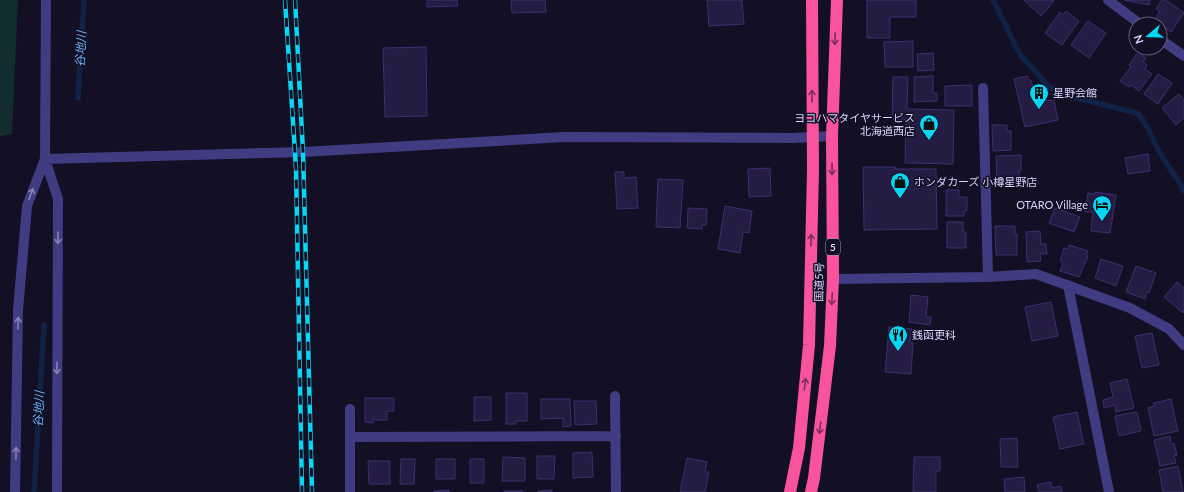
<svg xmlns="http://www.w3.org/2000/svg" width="1184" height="492" font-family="Lato,'Noto Sans JP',sans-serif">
  <rect width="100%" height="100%" fill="#130f24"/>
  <path fill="#122d2d" d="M0,0H18L12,134L0,136Z"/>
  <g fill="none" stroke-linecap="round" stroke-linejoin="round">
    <path stroke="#102347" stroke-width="5.5" d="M993,0L1019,53L1048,86L1061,94L1137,113C1149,125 1150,136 1159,151C1166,165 1177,176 1184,191
      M78,98L84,0
      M34,492L44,325"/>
  </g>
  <path fill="#251c44" stroke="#3d2f6f" d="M427,0H457L458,6L427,7Z
    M511,0H545L546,12L512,13Z
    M707,0H742L744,24L709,26Z
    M867,0H916V17H890V38H867Z
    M1024,0H1053L1054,1L1041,16Z
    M1124,0H1150L1149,5Z
    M1162,0H1166L1184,13L1171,32L1154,20L1160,11L1156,9Z
    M1066,11L1079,21L1062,45L1045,33L1060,12L1063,15Z
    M1088,21L1106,33L1089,58L1071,45Z
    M913,41V67H885L884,42Z
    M426,47L427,116L385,117L383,48Z
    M1138,52L1146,58L1143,62L1147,65L1145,69L1152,74L1139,91L1131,85L1129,87L1120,81L1131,67L1129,65Z
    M933,53L934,70L918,71L917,54Z
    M1158,74L1172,83L1158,104L1144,94Z
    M933,76V93H937V101L914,102V77Z
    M1028,76V80H1031L1033,87L1037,86L1039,95L1044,94L1046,101L1054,100L1058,120L1025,127L1014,79Z
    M893,77H908L907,109L954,110L953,164L905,163L906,120L892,119Z
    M972,85V106H945V86Z
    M1179,94L1184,100V118L1176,125L1162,108Z
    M992,125H1007V131H1011V150L993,151Z
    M1148,154L1150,171L1128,174L1125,158Z
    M1021,155V171H1019V180L997,181L996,156Z
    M863,167H895V169H936L937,229L864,230Z
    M770,168L771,196L749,197L748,169Z
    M615,172H624V178L636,177L638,208L617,209Z
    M658,179L683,180L680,228L656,227Z
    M946,190H959V197H967V211H964V216H946Z
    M1095,192L1116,195L1110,233L1091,231L1093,212H1085L1088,193L1095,194Z
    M725,206L752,211L749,233L743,232L740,253L718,249Z
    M688,208L707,209L706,225H702V229L687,228Z
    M1055,208L1080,217L1074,232L1049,223Z
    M947,222H963V232H966V248H947Z
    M995,226H1015V235L1017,234V255H996Z
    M1040,231L1041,244H1046L1047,254H1040L1041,261L1027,262L1026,232Z
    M1069,245L1088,251L1086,256H1088L1079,277L1060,271L1063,263L1060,261L1064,248L1068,249Z
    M1101,259L1123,266L1116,286L1095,278Z
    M1136,266L1156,273L1149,293L1147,292L1145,299L1126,292Z
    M1177,282L1184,288V311L1183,313L1164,297Z
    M911,295L928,297L926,317H931L930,325L909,322Z
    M1051,302L1058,336L1032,341L1025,307Z
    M889,327L912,329L910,343H913L911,374L885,372Z
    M1152,333L1159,365L1142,368L1135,336Z
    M1127,379L1134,408L1116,412L1115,405L1104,408L1103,400L1113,397L1110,383Z
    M506,393H527V421H516V424H506Z
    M474,397H491V420L474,421Z
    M365,398H394V411H387V420H373V423L365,422Z
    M541,399H570L571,426L563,427V418L541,419Z
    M1171,399L1178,431L1154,436L1148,408L1154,406V403Z
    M574,401H596L597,424L575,425Z
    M1077,412L1084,444L1060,449L1053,417Z
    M1137,412L1141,431L1119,436L1115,416Z
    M1170,436L1171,444L1174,443L1177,455L1174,456L1176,463L1160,466L1154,440Z
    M1017,438L1018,467H1001L1000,439Z
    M592,452L593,477L573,478V453Z
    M537,456H555L554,479H537Z
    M503,457L525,458V481H502Z
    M914,457H940V471H936V492H913Z
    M687,458L707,462L705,472H709L705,492H680Z
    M401,459H415L414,484H400Z
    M436,459H455V479H436Z
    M470,459H484V483H470Z
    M368,461H390V484H369Z
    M1178,466L1183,492H1163L1159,470Z
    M1024,477L1025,492H1005L1004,479Z
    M1051,482L1052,488L1061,486L1062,492H1039L1037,485Z
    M449,490V492H434V491Z
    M552,490V492H538V491Z
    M504,491H523V492H504Z"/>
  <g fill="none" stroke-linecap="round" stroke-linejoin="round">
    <path stroke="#403c81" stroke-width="10" d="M46,0L45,159L58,199L57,492
      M1108,0L1140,24
      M1160,39L1184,56
      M983,88L988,277
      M45,159L303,152L565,137L793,138L832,136
      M833,279L988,277L1036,274L1130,308L1169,329L1184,345
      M1068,285L1109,492
      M615,396L616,492
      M350,409V492
      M350,437L616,436
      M15,492L18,310L27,206L45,159"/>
    <path stroke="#f9539e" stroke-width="12" d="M790,492L799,448L809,345L813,170L812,0
      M811,492L814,478L830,346L833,279L832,136L837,0"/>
    <defs>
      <path id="rail" d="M285,0L296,168L302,492
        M295,0L303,152L312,492"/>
    </defs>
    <use href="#rail" stroke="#09d6f4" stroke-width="4.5"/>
    <use href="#rail" stroke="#130f24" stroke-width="3" stroke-dasharray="9" stroke-linecap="butt"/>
  </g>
  <defs><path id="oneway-shaft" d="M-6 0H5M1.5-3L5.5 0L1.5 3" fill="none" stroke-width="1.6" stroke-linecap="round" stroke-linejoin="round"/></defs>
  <g stroke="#7a2e5b">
    <use href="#oneway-shaft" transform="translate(835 39) rotate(92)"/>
    <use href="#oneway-shaft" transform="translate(812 96) rotate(-90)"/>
    <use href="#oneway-shaft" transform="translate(832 169) rotate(90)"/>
    <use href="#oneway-shaft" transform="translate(811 240) rotate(-89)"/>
    <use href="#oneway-shaft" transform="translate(832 299) rotate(93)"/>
    <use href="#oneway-shaft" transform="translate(805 384) rotate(-84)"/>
    <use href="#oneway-shaft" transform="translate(820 428) rotate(97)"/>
  </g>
  <g stroke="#8580b9">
    <use href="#oneway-shaft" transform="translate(31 194) rotate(-69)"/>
    <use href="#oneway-shaft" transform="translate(58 238) rotate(90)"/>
    <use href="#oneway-shaft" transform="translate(18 323) rotate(-89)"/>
    <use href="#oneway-shaft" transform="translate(57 368) rotate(90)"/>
    <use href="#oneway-shaft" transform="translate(16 453) rotate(-89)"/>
  </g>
  <defs>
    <symbol id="building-pin" viewBox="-11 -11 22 30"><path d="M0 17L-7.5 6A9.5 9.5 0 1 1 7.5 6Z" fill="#09d6f4" stroke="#130f24"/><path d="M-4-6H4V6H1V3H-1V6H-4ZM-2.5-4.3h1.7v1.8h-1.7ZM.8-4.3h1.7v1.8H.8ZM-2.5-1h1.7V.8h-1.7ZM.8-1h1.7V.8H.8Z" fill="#111"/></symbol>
    <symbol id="shop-pin" viewBox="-11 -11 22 30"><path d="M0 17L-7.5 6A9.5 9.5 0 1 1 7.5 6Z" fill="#09d6f4" stroke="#130f24"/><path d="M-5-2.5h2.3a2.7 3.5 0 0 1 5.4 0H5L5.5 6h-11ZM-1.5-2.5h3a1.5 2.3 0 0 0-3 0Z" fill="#111"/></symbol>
    <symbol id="hotel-pin" viewBox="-11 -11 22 30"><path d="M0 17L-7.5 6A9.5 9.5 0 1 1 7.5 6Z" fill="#09d6f4" stroke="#130f24"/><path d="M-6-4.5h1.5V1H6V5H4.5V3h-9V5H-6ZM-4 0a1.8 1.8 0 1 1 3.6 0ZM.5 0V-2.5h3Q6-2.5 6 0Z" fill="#111"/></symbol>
    <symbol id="restaurant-pin" viewBox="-11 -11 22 30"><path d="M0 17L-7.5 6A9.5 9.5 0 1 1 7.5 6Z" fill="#09d6f4" stroke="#130f24"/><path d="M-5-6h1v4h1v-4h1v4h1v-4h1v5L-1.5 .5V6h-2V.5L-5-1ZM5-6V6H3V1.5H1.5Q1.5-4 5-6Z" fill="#111"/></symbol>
  </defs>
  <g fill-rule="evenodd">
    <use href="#building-pin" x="1028" y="82" width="22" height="30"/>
    <use href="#shop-pin" x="918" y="113" width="22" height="30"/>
    <use href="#shop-pin" x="889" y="171" width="22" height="30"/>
    <use href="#hotel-pin" x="1091" y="194" width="22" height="30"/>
    <use href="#restaurant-pin" x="887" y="324" width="22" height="30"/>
  </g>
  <g text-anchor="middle" stroke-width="3" stroke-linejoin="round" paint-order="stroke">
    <rect fill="#130f24" stroke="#9e98bc" stroke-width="1" x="826" y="239" width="14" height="16" rx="3"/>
    <g font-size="10" font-weight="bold" fill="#d9d3fd">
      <text x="833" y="251">5</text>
    </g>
    <g font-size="11" fill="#d9d3fd" stroke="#130f24" text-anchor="start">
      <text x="1053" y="97">星野会館</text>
      <text x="915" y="122" text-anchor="end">ヨコハマタイヤサービス<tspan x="915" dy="13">北海道西店</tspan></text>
      <text x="914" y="186">ホンダカーズ 小樽星野店</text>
      <text x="1088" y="209" text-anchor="end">OTARO Village</text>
      <text x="912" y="339">銭函更科</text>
    </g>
    <g font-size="11" fill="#d9d3fd" stroke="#130f24">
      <text transform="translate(819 282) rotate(-89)" y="4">国道5号</text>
    </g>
    <g font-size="12" font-style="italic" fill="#65b1f9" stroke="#130f24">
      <text transform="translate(81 49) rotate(-87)" y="4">谷地川</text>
      <text transform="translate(39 409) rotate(-87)" y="4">谷地川</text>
    </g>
  </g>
  <g transform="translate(1148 36) rotate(251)"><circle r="19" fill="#130f24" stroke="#625d7b"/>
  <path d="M0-3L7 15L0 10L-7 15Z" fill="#09d6f4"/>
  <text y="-6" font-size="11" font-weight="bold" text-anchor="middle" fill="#d9d3fd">N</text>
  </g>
</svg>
